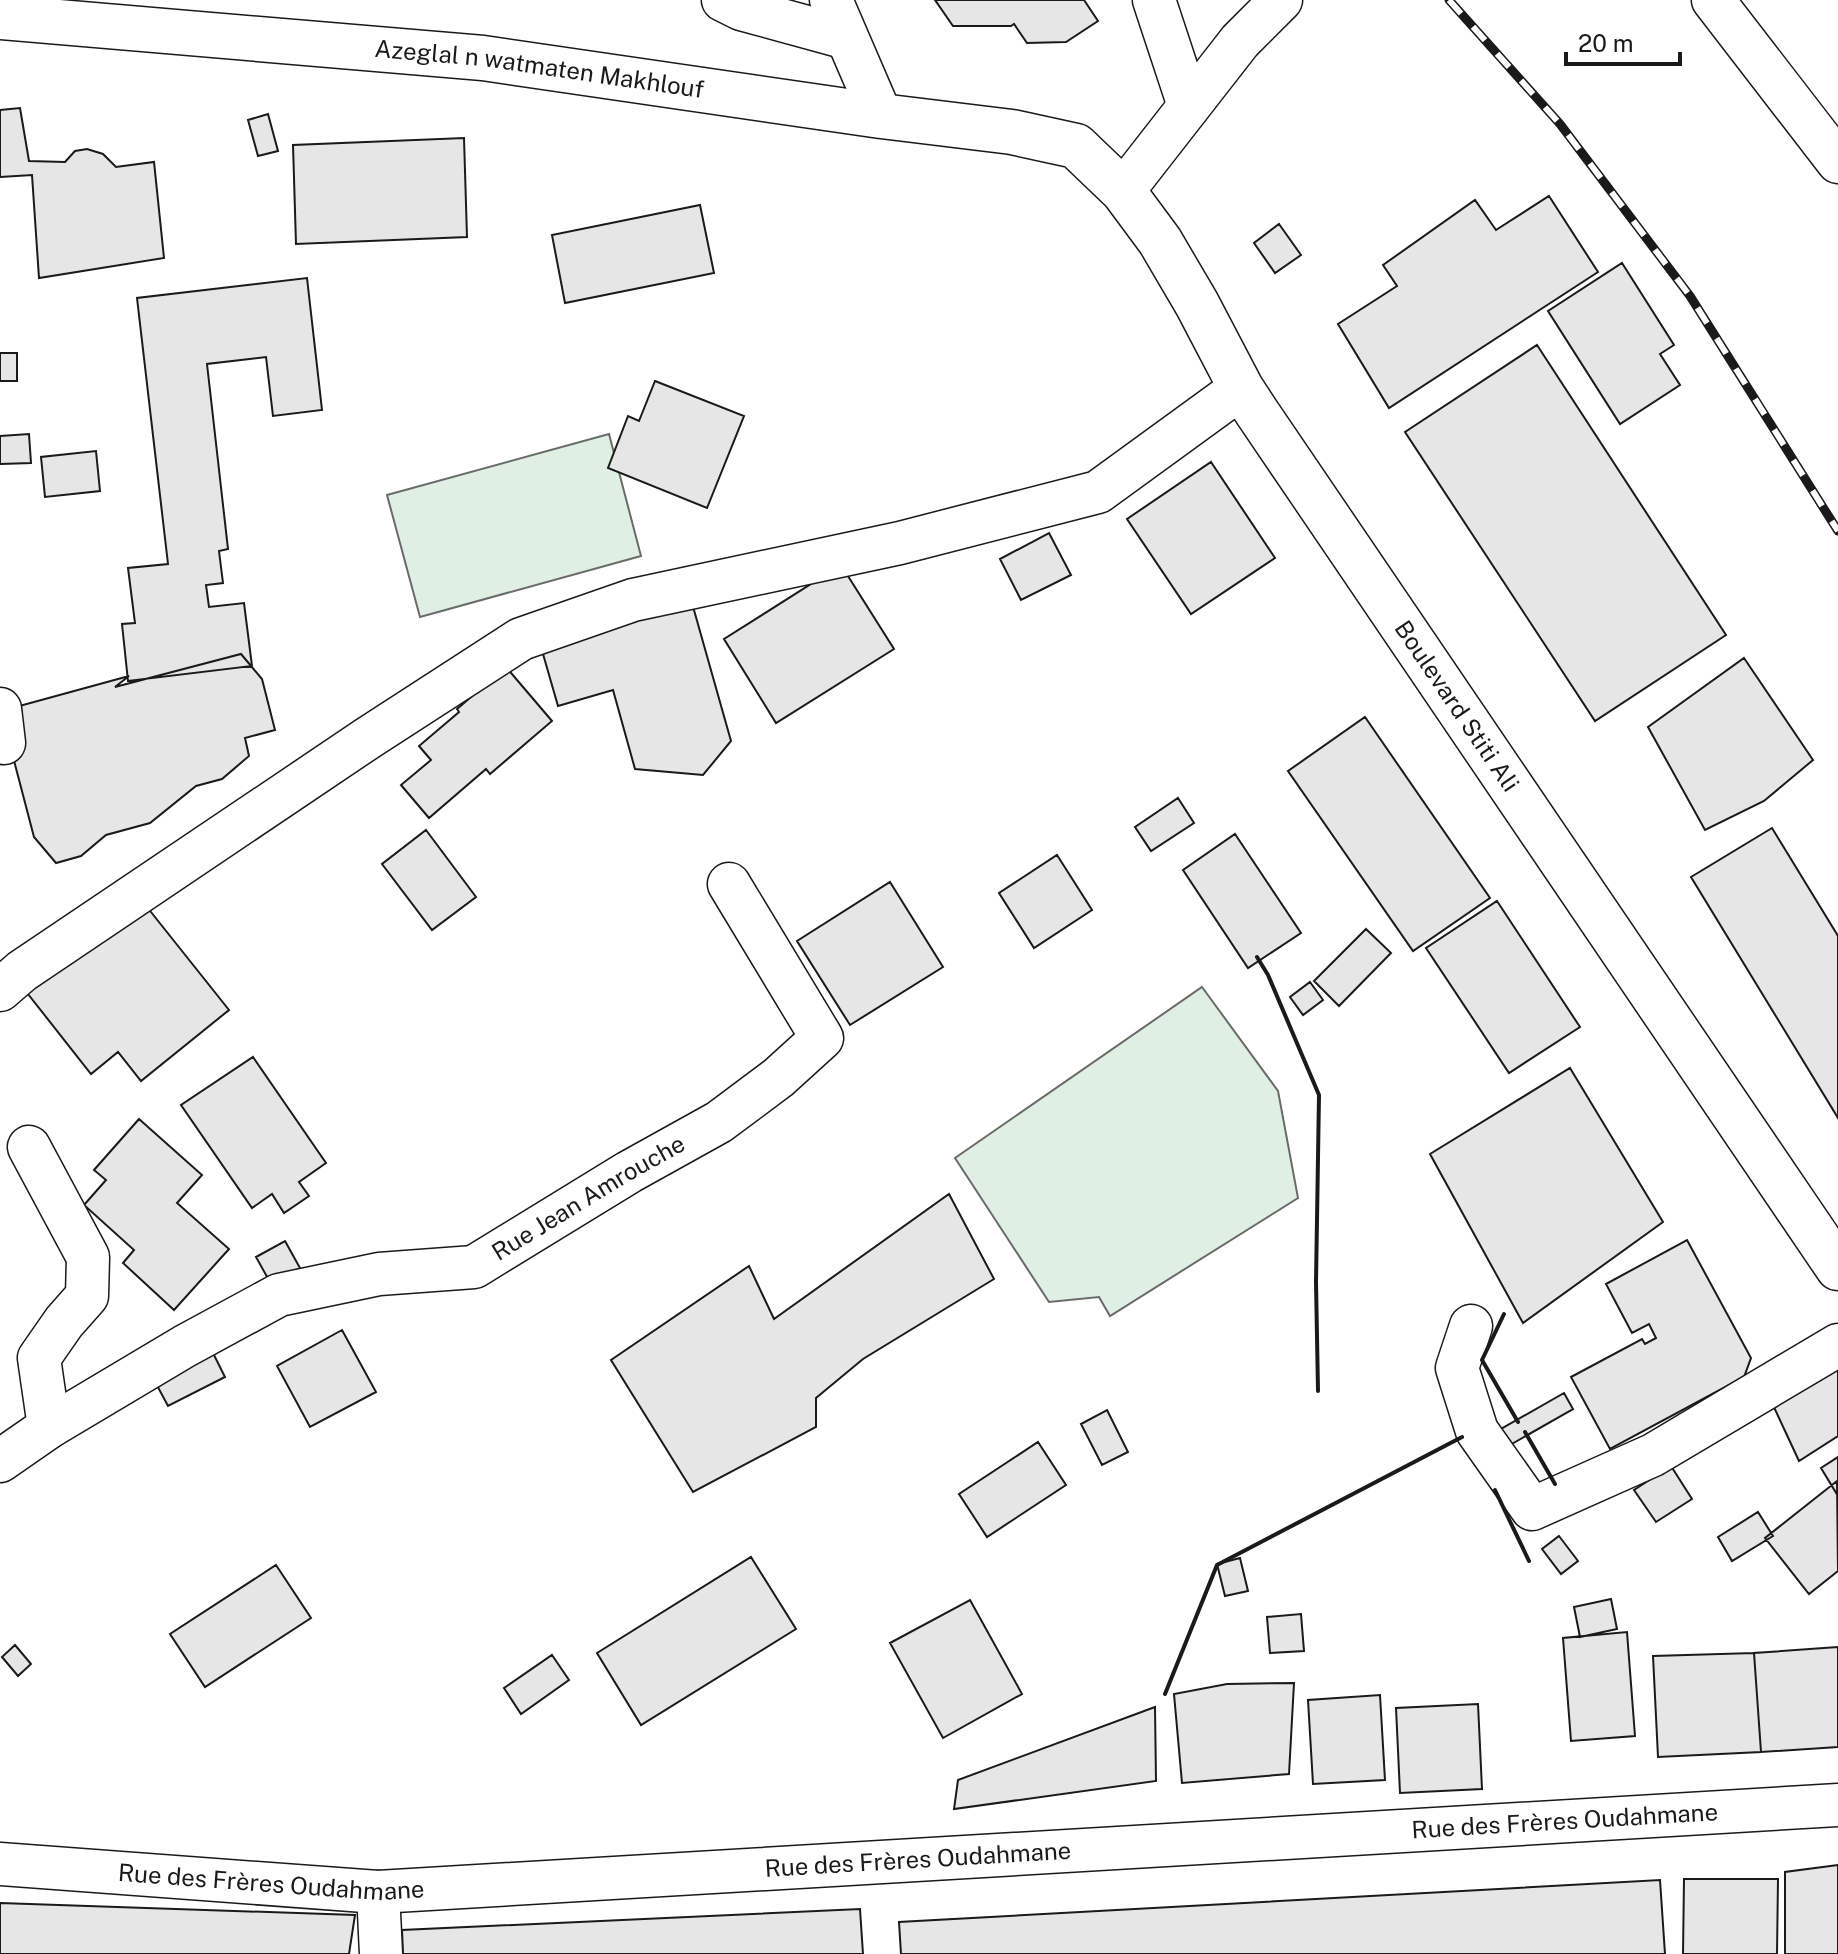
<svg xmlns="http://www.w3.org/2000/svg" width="1838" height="1954" font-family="'Public Sans',sans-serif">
  <rect width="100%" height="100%" fill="#fff"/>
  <path fill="#e0efe3" stroke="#6a6a6a" stroke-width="2" d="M609,434L641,556L420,617L387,495Z
    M1202,987L1278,1091L1298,1198L1110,1316L1099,1297L1049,1302L955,1158Z"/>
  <path fill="#e6e6e6" stroke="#1a1a1a" stroke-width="2" d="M935,0H1084L1098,21L1066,42L1027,43L1014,24L1011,26H953Z
    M20,108L29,161L65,162L75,151L87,149L103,154L116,167L154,162L164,258L39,278L32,175L0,177V110Z
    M268,114L278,151L258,156L248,120Z
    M464,138L467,237L296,244L293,145Z
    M1549,196L1598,272L1389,408L1338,324L1397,286L1383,265L1475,200L1496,230Z
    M700,205L714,273L565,303L552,235Z
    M1279,224L1301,255L1275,273L1254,243Z
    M1622,263L1674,345L1660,354L1680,385L1620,424L1548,311Z
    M307,278L322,410L273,416L266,357L207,364L228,549L219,551L223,583L206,585L209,607L244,603L252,666L128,681L122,624L135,623L128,568L168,564L137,298Z
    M1537,345L1726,635L1595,721L1405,432Z
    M0,353H17V381H0Z
    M655,381L744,416L707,508L608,468L628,416L639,421Z
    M29,434L31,463L0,464V436Z
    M96,451L100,491L45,497L41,457Z
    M1211,462L1275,558L1191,614L1127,519Z
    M1049,533L1071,575L1021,600L1000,559Z
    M841,565L894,649L776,723L724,639Z
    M692,603L731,741L703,775L635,769L613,690L558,706L541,647Z
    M241,654L262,679L275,730L245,738L249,756L222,779L196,786L150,823L106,835L81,856L56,863L34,837L1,711L129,676L115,687Z
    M1744,658L1813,760L1764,801L1705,830L1648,727Z
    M506,667L552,721L490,774L486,769L429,818L401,785L431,760L419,746L459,712L457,709Z
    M1365,717L1490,898L1413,951L1288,771Z
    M1178,798L1194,823L1151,851L1135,827Z
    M1772,828L1838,936V1118L1691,877Z
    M426,830L476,897L432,930L382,864Z
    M1235,834L1301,933L1248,968L1183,870Z
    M1057,855L1092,910L1034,948L999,893Z
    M890,882L943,967L850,1025L797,941Z
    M139,897L229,1010L141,1081L118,1052L91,1074L24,989Z
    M1497,901L1580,1027L1509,1073L1426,948Z
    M1366,929L1391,953L1339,1006L1314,981Z
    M1310,982L1323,1000L1303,1015L1290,997Z
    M253,1057L326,1163L299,1182L309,1196L284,1213L272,1194L252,1208L181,1105Z
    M1570,1068L1663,1222L1523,1323L1430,1154Z
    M139,1119L202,1175L177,1203L229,1249L174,1310L123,1263L134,1250L84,1205L106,1180L94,1170Z
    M949,1194L994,1279L863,1359L816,1398V1427L693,1492L611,1360L749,1266L774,1319Z
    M1687,1240L1751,1358L1744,1377L1610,1449L1571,1377L1642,1339L1645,1344L1656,1338L1649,1324L1632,1333L1606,1284Z
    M285,1241L300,1268L271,1284L256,1257Z
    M342,1330L376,1392L310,1427L277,1366Z
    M210,1347L225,1377L168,1406L152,1376Z
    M1838,1362V1436L1799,1461L1772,1403Z
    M1564,1393L1573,1409L1510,1445L1501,1429Z
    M1107,1410L1128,1452L1102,1465L1081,1424Z
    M1038,1442L1066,1485L987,1537L959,1494Z
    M1838,1457V1496L1821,1468Z
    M1671,1466L1692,1499L1656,1522L1634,1490Z
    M1837,1481L1838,1571L1809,1594L1765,1538Z
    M1758,1512L1773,1536L1732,1561L1718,1537Z
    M1559,1536L1578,1561L1561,1574L1542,1549Z
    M751,1557L796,1629L641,1725L597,1653Z
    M1240,1558L1248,1591L1225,1596L1217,1564Z
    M276,1565L311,1618L205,1687L170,1634Z
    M1611,1599L1617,1629L1580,1637L1574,1607Z
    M970,1600L1022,1694L943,1738L890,1643Z
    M1301,1614L1304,1651L1270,1653L1267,1617Z
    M1627,1632L1635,1736L1571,1741L1563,1638Z
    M15,1645L31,1664L18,1676L2,1657Z
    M1838,1647V1747L1761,1752L1754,1653Z
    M1754,1653L1761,1752L1658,1757L1653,1656Z
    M552,1655L569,1680L521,1714L504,1688Z
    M1294,1683L1289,1774L1182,1783L1174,1694L1227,1684Z
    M1380,1695L1385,1780L1313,1784L1308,1700Z
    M1478,1704L1482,1789L1400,1793L1396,1708Z
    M1155,1707L1156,1781L954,1809L958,1780Z
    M1838,1865V1954H1785V1872Z
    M1684,1879H1778L1777,1954H1683Z
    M1660,1880L1665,1954H901L899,1922Z
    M0,1903L355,1915L349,1954H0Z
    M860,1909L863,1954H403L402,1930Z"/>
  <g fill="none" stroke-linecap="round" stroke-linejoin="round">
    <defs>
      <g id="minor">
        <path d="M723,0L741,9L847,38"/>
        <path d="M831,0L881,116"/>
        <path d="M1154,0L1189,106"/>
        <path d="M1713,0L1838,162"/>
        <path d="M1123,191L1240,41L1281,0"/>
        <path d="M0,709L4,743"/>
        <path d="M0,990L22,971L368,738L521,639L633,600L900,543L1098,492L1241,388"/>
        <path d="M29,1147L88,1257L87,1296L64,1322L39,1358L49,1427"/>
        <path d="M1471,1326L1457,1368L1477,1431L1532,1509L1653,1455L1838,1345"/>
        <path id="s1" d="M0,1461L49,1427L185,1346L279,1295L379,1274L474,1267L629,1172L719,1122L778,1078L822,1038L729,884"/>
        <path id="s2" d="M0,1864L378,1892L1838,1805"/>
        <path d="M378,1892L381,1954"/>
      </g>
      <g id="major">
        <path id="s3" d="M0,17L483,58L881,116L1012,132L1076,146L1123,191L1160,241L1197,304L1241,388L1256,411L1838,1268"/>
      </g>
    </defs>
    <use href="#minor" stroke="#1a1a1a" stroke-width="45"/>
    <use href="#major" stroke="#1a1a1a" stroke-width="47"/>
    <use href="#minor" stroke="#fff" stroke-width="42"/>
    <use href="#major" stroke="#fff" stroke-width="44"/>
    <defs>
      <path id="rail" d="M1449,0L1560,124L1690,296L1838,531"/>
    </defs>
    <use href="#rail" stroke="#1a1a1a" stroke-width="9"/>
    <use href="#rail" stroke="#fff" stroke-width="6" stroke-dasharray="18" stroke-linecap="butt"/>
    <path stroke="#1a1a1a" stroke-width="4" d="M1257,957L1268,975L1319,1095L1316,1282L1318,1391
      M1504,1314L1482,1360L1518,1422
      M1525,1432L1555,1484
      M1495,1490L1529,1561
      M1165,1694L1217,1565L1462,1437"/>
  </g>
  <g text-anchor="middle" stroke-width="6" stroke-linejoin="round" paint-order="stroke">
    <g font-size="24" fill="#1a1a1a" stroke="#fff">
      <text dy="8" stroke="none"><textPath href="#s3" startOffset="542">Azeglal n watmaten Makhlouf</textPath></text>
      <text dy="8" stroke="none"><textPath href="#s3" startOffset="1764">Boulevard Stiti Ali</textPath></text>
      <text dy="8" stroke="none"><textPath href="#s1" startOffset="656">Rue Jean Amrouche</textPath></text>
      <text dy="8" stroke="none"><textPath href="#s2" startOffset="1568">Rue des Frères Oudahmane</textPath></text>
      <text dy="8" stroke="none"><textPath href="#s2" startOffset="920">Rue des Frères Oudahmane</textPath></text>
      <text dy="8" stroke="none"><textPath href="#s2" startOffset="272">Rue des Frères Oudahmane</textPath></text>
    </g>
  </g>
  <path d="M1566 52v12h114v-12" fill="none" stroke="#1a1a1a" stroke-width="4"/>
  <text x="1578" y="52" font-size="24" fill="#1a1a1a" stroke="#ffffff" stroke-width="6" paint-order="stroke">20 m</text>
</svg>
